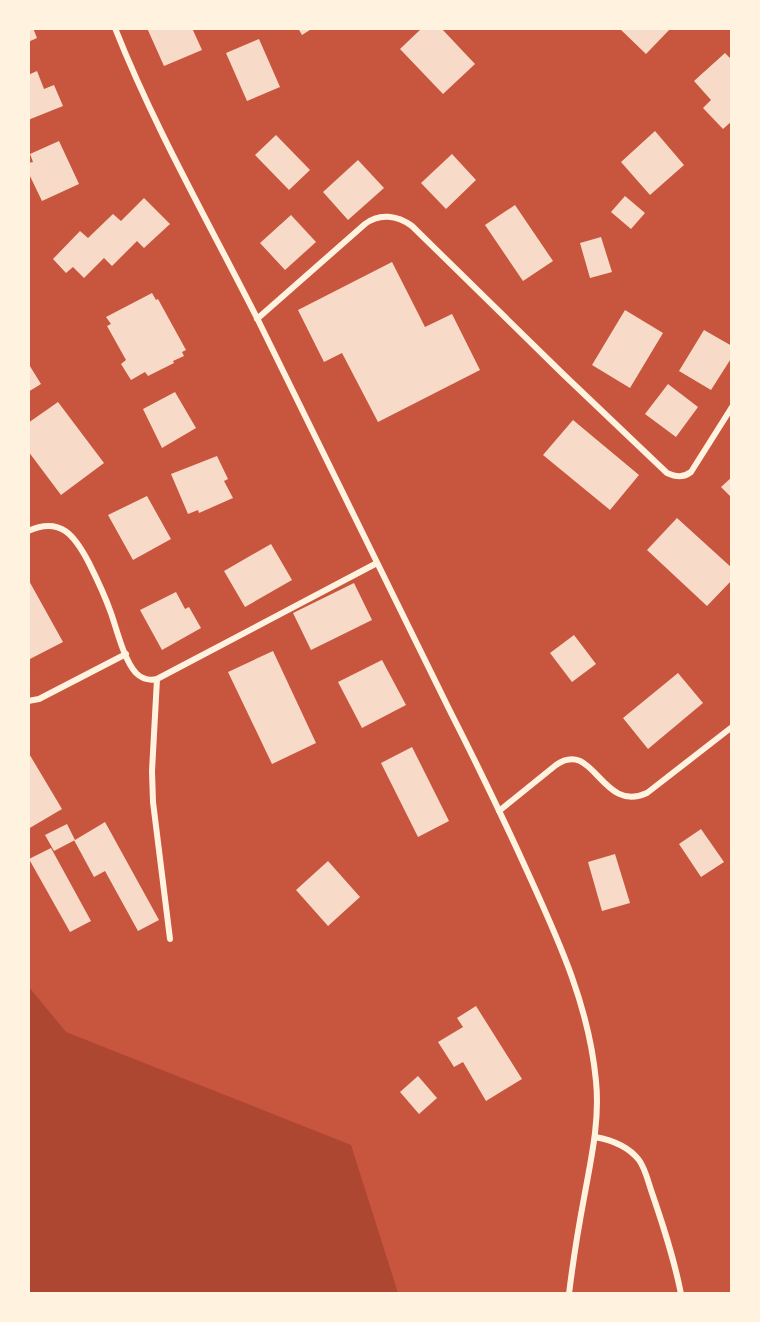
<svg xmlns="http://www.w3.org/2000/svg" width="760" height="1322" font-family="'Noto Serif',serif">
  <rect width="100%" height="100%" fill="#c8553d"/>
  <path fill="#ae4732" d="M28,986L66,1032L351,1145L398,1293H29Z"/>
  <path fill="#f7dbc8" d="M28,28H33L37,38L28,42Z
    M147,28H192L202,50L164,66Z
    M298,28H313L302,35Z
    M422,28H441L475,64L443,94L400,49Z
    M619,28H671L646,54Z
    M259,39L280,87L247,101L226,53Z
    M725,53L732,60V121L723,129L703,108L711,100L694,81Z
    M37,71L44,89L54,85L63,106L28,120V75Z
    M655,131L684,165L650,195L621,162Z
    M276,135L310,170L289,190L255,155Z
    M59,141L79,184L42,201L28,172V163L33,162L30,154Z
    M452,154L476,180L446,209L421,183Z
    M358,160L384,188L348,220L323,192Z
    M625,196L645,213L631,229L611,212Z
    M144,198L170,224L144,248L137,241L112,266L104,258L84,278L73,267L66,273L53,259L80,231L88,238L113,214L121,221Z
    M515,205L553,261L523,281L485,225Z
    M291,215L316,242L285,270L260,243Z
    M601,237L612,272L590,278L580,243Z
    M392,262L425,327L452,314L480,370L378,422L342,353L324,362L298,310Z
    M152,293L156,300L158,299L186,350L182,352L184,356L173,361L174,363L148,376L145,372L131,380L121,364L126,360L107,326L111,324L106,317Z
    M625,310L663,333L630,388L592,365Z
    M704,330L732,346V357L711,390L679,371Z
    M28,363L41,384L28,392Z
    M668,384L698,407L676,437L645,414Z
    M175,392L196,428L162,448L143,409Z
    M58,402L104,463L61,495L28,451V423Z
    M573,420L639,475L610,510L543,455Z
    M217,456L228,479L224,481L233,498L199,513L198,510L188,514L171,474Z
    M732,477V498L721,487Z
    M147,496L171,539L133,560L108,515Z
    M677,518L732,568V580L707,606L647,550Z
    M271,544L292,580L245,607L224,571Z
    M28,579L63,642L28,660Z
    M354,583L372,620L311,650L293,613Z
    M176,592L185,609L189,607L201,628L162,650L140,610Z
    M574,635L596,664L572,682L550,653Z
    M273,651L316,743L272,764L228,672Z
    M382,660L406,705L362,728L338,682Z
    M678,673L703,703L648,749L623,718Z
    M412,747L449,821L418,837L381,763Z
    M28,752L62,809L28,829Z
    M105,822L159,920L138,931L105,871L94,877L74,840H75L54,851L45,835L67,824L75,840Z
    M701,829L724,862L701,877L679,844Z
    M51,848L91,921L70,932L29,859Z
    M615,854L630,903L602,911L588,862Z
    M328,861L360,897L328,926L296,890Z
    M476,1006L522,1079L486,1101L463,1062L454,1067L438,1042L463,1027L457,1018Z
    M418,1076L437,1098L419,1114L400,1092Z"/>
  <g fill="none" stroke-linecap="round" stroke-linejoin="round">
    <path stroke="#fff3e0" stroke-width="6" d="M115,28C155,129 209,223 258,320C323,450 385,581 450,711C477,764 503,818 528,873C559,941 589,1006 596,1081C600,1121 591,1159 584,1198C578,1230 573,1261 569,1294
      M257,319L365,224C379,213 397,215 412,226L563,374L667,473C676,477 683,478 691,472L732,407
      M28,531C61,516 75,536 89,563C97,579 105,596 111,613C117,630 124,660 136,673C142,679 148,681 157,679L377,563
      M157,679L152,771L153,802L170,939
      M28,701L39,699L126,654
      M499,811L556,765C594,738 601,814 647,793L732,727
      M595,1137C612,1140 628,1146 639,1160C645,1168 648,1181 651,1190C663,1225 674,1258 681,1294"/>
  </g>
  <rect width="760" height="1322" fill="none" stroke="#fff3e0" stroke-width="60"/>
</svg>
